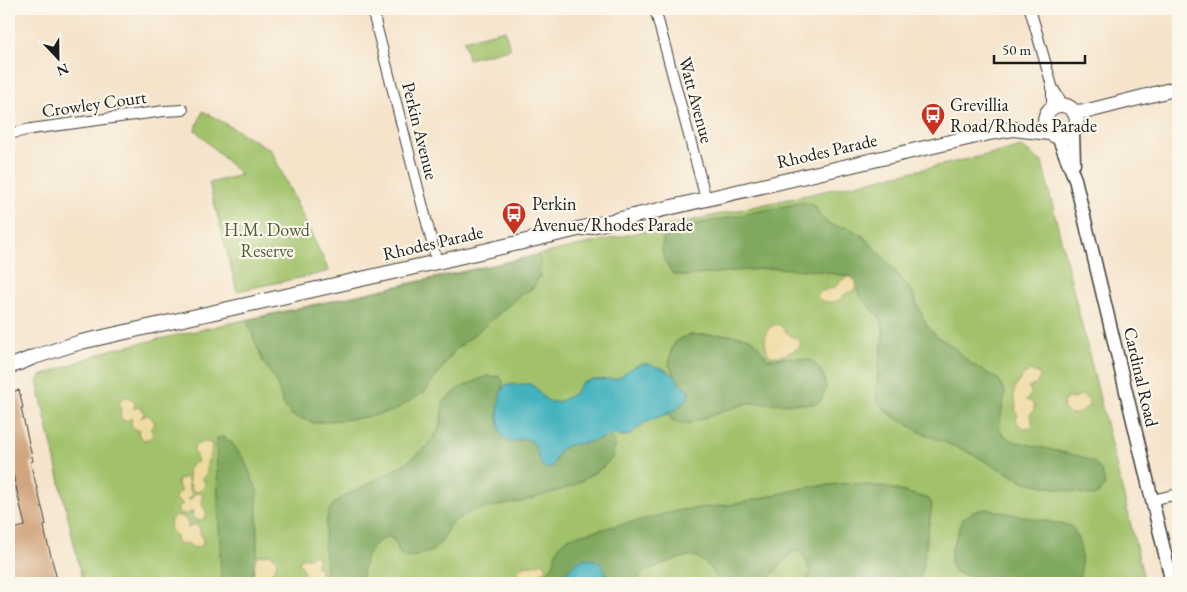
<svg xmlns="http://www.w3.org/2000/svg" width="1187" height="592" font-family="'EB Garamond',serif">
  <rect width="100%" height="100%" fill="#fbf7ec"/>
  <filter id="ink" filterUnits="userSpaceOnUse"><feTurbulence type="fractalNoise" baseFrequency=".02" numOctaves="2"/><feDisplacementMap in="SourceGraphic" scale="10" xChannelSelector="R" yChannelSelector="G"/><feConvolveMatrix kernelMatrix="1 2 1 2 8 2 1 2 1" color-interpolation-filters="sRGB"/></filter>
  <filter id="wash" filterUnits="userSpaceOnUse"><feTurbulence type="fractalNoise" baseFrequency=".0096" numOctaves="4" result="noise"/><feDisplacementMap in="SourceGraphic" scale="20" xChannelSelector="R" yChannelSelector="G"/><feGaussianBlur stdDeviation="1.12" result="paint"/><feColorMatrix in="noise" values="0 0 0 0 0 0 0 0 0 0 0 0 0 0 0 0 0 1.4 0 .05"/><feComposite in="paint" operator="in"/></filter>
  <g filter="url(#wash)">
    <rect width="100%" height="100%" fill="#f5e3ca"/>
    <path fill="#a1c26a" stroke="#5e6f43" d="M505,30L510,49L468,59L464,40Z
      M203,111L271,150L329,271L318,274L237,291L209,183L241,175L195,130Z
      M1022,147L1042,162L1145,583H83L37,381L41,376L110,350Z"/>
    <path fill="#80a85e" stroke="#4e623d" d="M804,202L815,206L820,216L830,225L849,228L863,236L892,267L911,290L926,324L936,336L951,345L970,363L998,379L1005,393L999,428L1002,434L1013,441L1079,456L1094,462L1102,472L1105,485L1098,494L1094,496L1025,482L966,451L922,433L891,415L877,402C877,393 877,383 878,374C879,358 885,339 882,323C879,311 856,300 856,284L851,277L820,271L776,268L736,271L686,276L673,274C662,258 660,253 664,234L673,229Z
      M538,255L541,265L540,276L533,288L519,296L487,324L455,350L425,392L393,411L367,417L314,423L291,415L283,404L276,381L263,362L247,320Z
      M689,335C705,335 740,332 753,340C756,342 764,355 768,359L790,357L813,361L823,374L826,388L821,400L815,404L748,403L684,425L674,422L667,414C676,409 688,402 689,392L679,383L669,365L671,350L676,341Z
      M486,376L500,377L503,382L498,416L499,429L514,442L523,439L530,440L535,446L555,461L557,455L561,449L570,445L590,442L611,435L615,444L612,458L602,468L573,486L521,502L473,510L450,524L443,539L433,551L409,558L401,556L397,546L391,537C370,539 361,564 362,583H328C324,567 322,521 331,507C337,500 351,492 360,488C386,474 430,455 440,425C442,418 442,409 443,402L458,389Z
      M223,437L231,442L244,459L257,490V557C253,562 253,576 253,583H222L221,579L216,445L217,438Z
      M849,483L886,487L929,499L932,504L922,572L916,583H877L870,581L862,583H806L810,572L805,558L799,551L792,552L765,583H718C716,573 703,557 692,556C686,555 647,569 643,573C640,576 638,580 636,583H607L606,573L578,561L554,583H530L546,574L554,564L556,552L561,544L570,537L681,510L736,504L808,487Z
      M987,509L1071,526C1085,546 1081,560 1080,583H1006L956,573L951,565V551L963,519L975,511Z"/>
    <path fill="#eeda9e" stroke="#857b5d" d="M847,277C855,277 860,285 853,291C851,292 847,293 845,294C843,295 842,298 839,300C833,304 821,302 816,297L818,293C823,290 828,290 834,287C839,285 839,280 847,277Z
      M777,324C784,327 784,332 790,335C793,337 795,337 798,339C801,341 800,343 800,347C794,351 776,360 769,355C767,353 767,350 766,347C764,337 765,327 777,324Z
      M1031,371L1038,373L1040,377L1036,385L1028,387C1033,394 1032,394 1026,400L1032,402L1034,407V410L1030,415L1033,424L1030,427L1023,428L1019,425L1016,420L1018,416L1015,410C1017,404 1015,403 1014,398C1012,388 1022,374 1031,371Z
      M1080,395C1085,395 1090,401 1089,406C1078,413 1070,420 1063,406L1064,401L1068,398L1074,399Z
      M124,397C129,396 134,400 135,405L133,409L138,407L143,410L144,414L141,418C143,417 144,416 146,415C150,414 153,420 155,424L150,429L153,432L151,438L145,440L140,437L138,434L139,430L134,429L131,425L132,418L126,421L122,420L120,415L121,409L119,402Z
      M205,442L211,443C214,452 209,456 207,464C207,465 207,472 207,473L202,478L204,481L205,485C202,490 198,493 193,491C188,481 184,464 198,462C194,450 189,446 205,442Z
      M186,477L189,483V489L192,494L189,497V500L191,499L193,495L200,492L203,496L202,505L207,513L205,518C200,522 194,521 192,515L193,510L188,514H182L177,510L178,507L183,504C179,500 175,503 176,495L181,492L177,482L180,479Z
      M175,516H179L185,518L188,524V529L192,525H196L200,528V533L203,538L202,546L194,548L187,543L183,544L177,543L176,535L170,529L171,519Z
      M270,554L276,558L277,564L272,573L271,583H253C253,578 254,575 254,570C256,554 254,557 270,554Z
      M314,554L318,557V562L315,566L320,568V572L319,576L315,579L305,576L302,567L299,563C299,556 305,558 310,558L312,555Z
      M543,562L547,567L545,570L541,574L525,582H521L518,579L517,572C522,565 523,566 531,565C535,565 539,563 543,562Z"/>
    <path fill="#43b2be" stroke="#30676d" d="M640,364H649L664,369L676,377L679,383L689,392L688,398L676,409L667,414L651,420L643,424L630,435L624,436L611,435L590,442L570,445L561,449L557,455L552,467L547,469L542,466L535,446L530,440C527,439 524,439 522,439C516,440 513,444 507,441C495,435 498,403 501,392C502,391 505,386 505,385L530,384L536,388L545,399L552,402H558L568,397L576,392L581,383L591,380L614,379L621,377L627,371Z
      M585,558C604,561 605,566 607,583H554L578,561Z"/>
    <g id="blocks">
      <path fill="#d1a67e" d="M19,390L23,408H21L33,461L30,462L44,515L46,525L44,526L46,537L58,583H9V530L25,526L9,457V393Z"/>
    </g>
  </g>
  <g filter="url(#ink)">
    <use href="#blocks" fill-opacity="0" stroke="#3d3a36" stroke-width="1"/>
    <g fill="none" stroke-linecap="round" stroke-linejoin="round">
      <defs>
        <path id="minor" d="M372,9L437,262
          M655,9L706,199
          M1030,9L1052,86V108
          M1052,87L1063,105
          M9,134L31,129L164,111L183,110
          M1152,500L1178,494"/>
        <path id="tertiary" d="M1073,132L1074,164
          M1058,137L1075,179L1172,583"/>
        <path id="secondary" d="M1045 121a16 16 0 1 1 32 0a16 16 0 1 1-32 0Z
          M1074,112L1088,111L1178,88
          M9,367L34,357L81,342L437,262L989,133L1013,129L1049,133"/>
      </defs>
      <use href="#minor" stroke="#3d3a36" stroke-width="12"/>
      <use href="#tertiary" stroke="#3d3a36" stroke-width="15"/>
      <use href="#secondary" stroke="#3d3a36" stroke-width="16"/>
      <use href="#minor" stroke="#fff" stroke-width="10"/>
      <use href="#tertiary" stroke="#fff" stroke-width="12"/>
      <use href="#secondary" stroke="#fff" stroke-width="14"/>
    </g>
  </g>
  <defs>
    <symbol id="bus-pin" viewBox="-11 -11 22 30"><path d="M0 17L-7.5 6A9.5 9.5 0 1 1 7.5 6Z" fill="#c8321e" stroke="#fbf7ec"/><path d="M-5-6H5V4H4V6H2V4H-2V6H-4V4H-5ZM-3.5-4V0h7V-4ZM-3.5 1.2v1.5H-2V1.2ZM2 1.2v1.5H3.5V1.2Z" fill="#fff"/></symbol>
  </defs>
  <g fill-rule="evenodd">
    <use href="#bus-pin" x="919" y="101" width="28" height="38"/>
    <use href="#bus-pin" x="500" y="200" width="28" height="38"/>
  </g>
  <g text-anchor="middle" stroke-width="4.5" stroke-linejoin="round" paint-order="stroke">
    <g font-size="18" fill="#1c1c1c" stroke="#fbf7ec">
      <text transform="translate(696 100) rotate(75)" y="6">Watt Avenue</text>
      <text transform="translate(94 104) rotate(-8)" y="6">Crowley Court</text>
      <text transform="translate(420 131) rotate(76)" y="6">Perkin Avenue</text>
      <text transform="translate(827 151) rotate(-13)" y="6">Rhodes Parade</text>
      <text transform="translate(433 243) rotate(-13)" y="6">Rhodes Parade</text>
      <text transform="translate(1141 377) rotate(77)" y="6">Cardinal Road</text>
    </g>
    <g font-size="18" fill="#1c1c1c" stroke="#fbf7ec" text-anchor="start">
      <text x="950" y="111">Grevillia<tspan x="950" dy="21">Road/Rhodes Parade</tspan></text>
      <text x="532" y="210">Perkin<tspan x="532" dy="21">Avenue/Rhodes Parade</tspan></text>
    </g>
    <g font-size="18" fill="#515e3b" stroke="#fbf7ec">
      <text x="267" y="236">H.M. Dowd<tspan x="267" dy="21">Reserve</tspan></text>
    </g>
  </g>
  <rect width="1187" height="592" fill="none" stroke="#fbf7ec" stroke-width="30"/>
  <g transform="translate(58 58) rotate(158)" stroke="#fbf7ec" stroke-width="4" paint-order="stroke">
  <path d="M0-4L9 19L0 12L-9 19Z" fill="#1c1c1c"/>
  <text y="-8" font-size="14" font-weight="bold" text-anchor="middle" fill="#1c1c1c">N</text>
  </g>
  <path d="M994 55v8h91v-8" fill="none" stroke="#1c1c1c" stroke-width="2.5"/>
  <text x="1002" y="55" font-size="15" fill="#1c1c1c" stroke="#fbf7ec" stroke-width="4" paint-order="stroke">50 m</text>
</svg>
